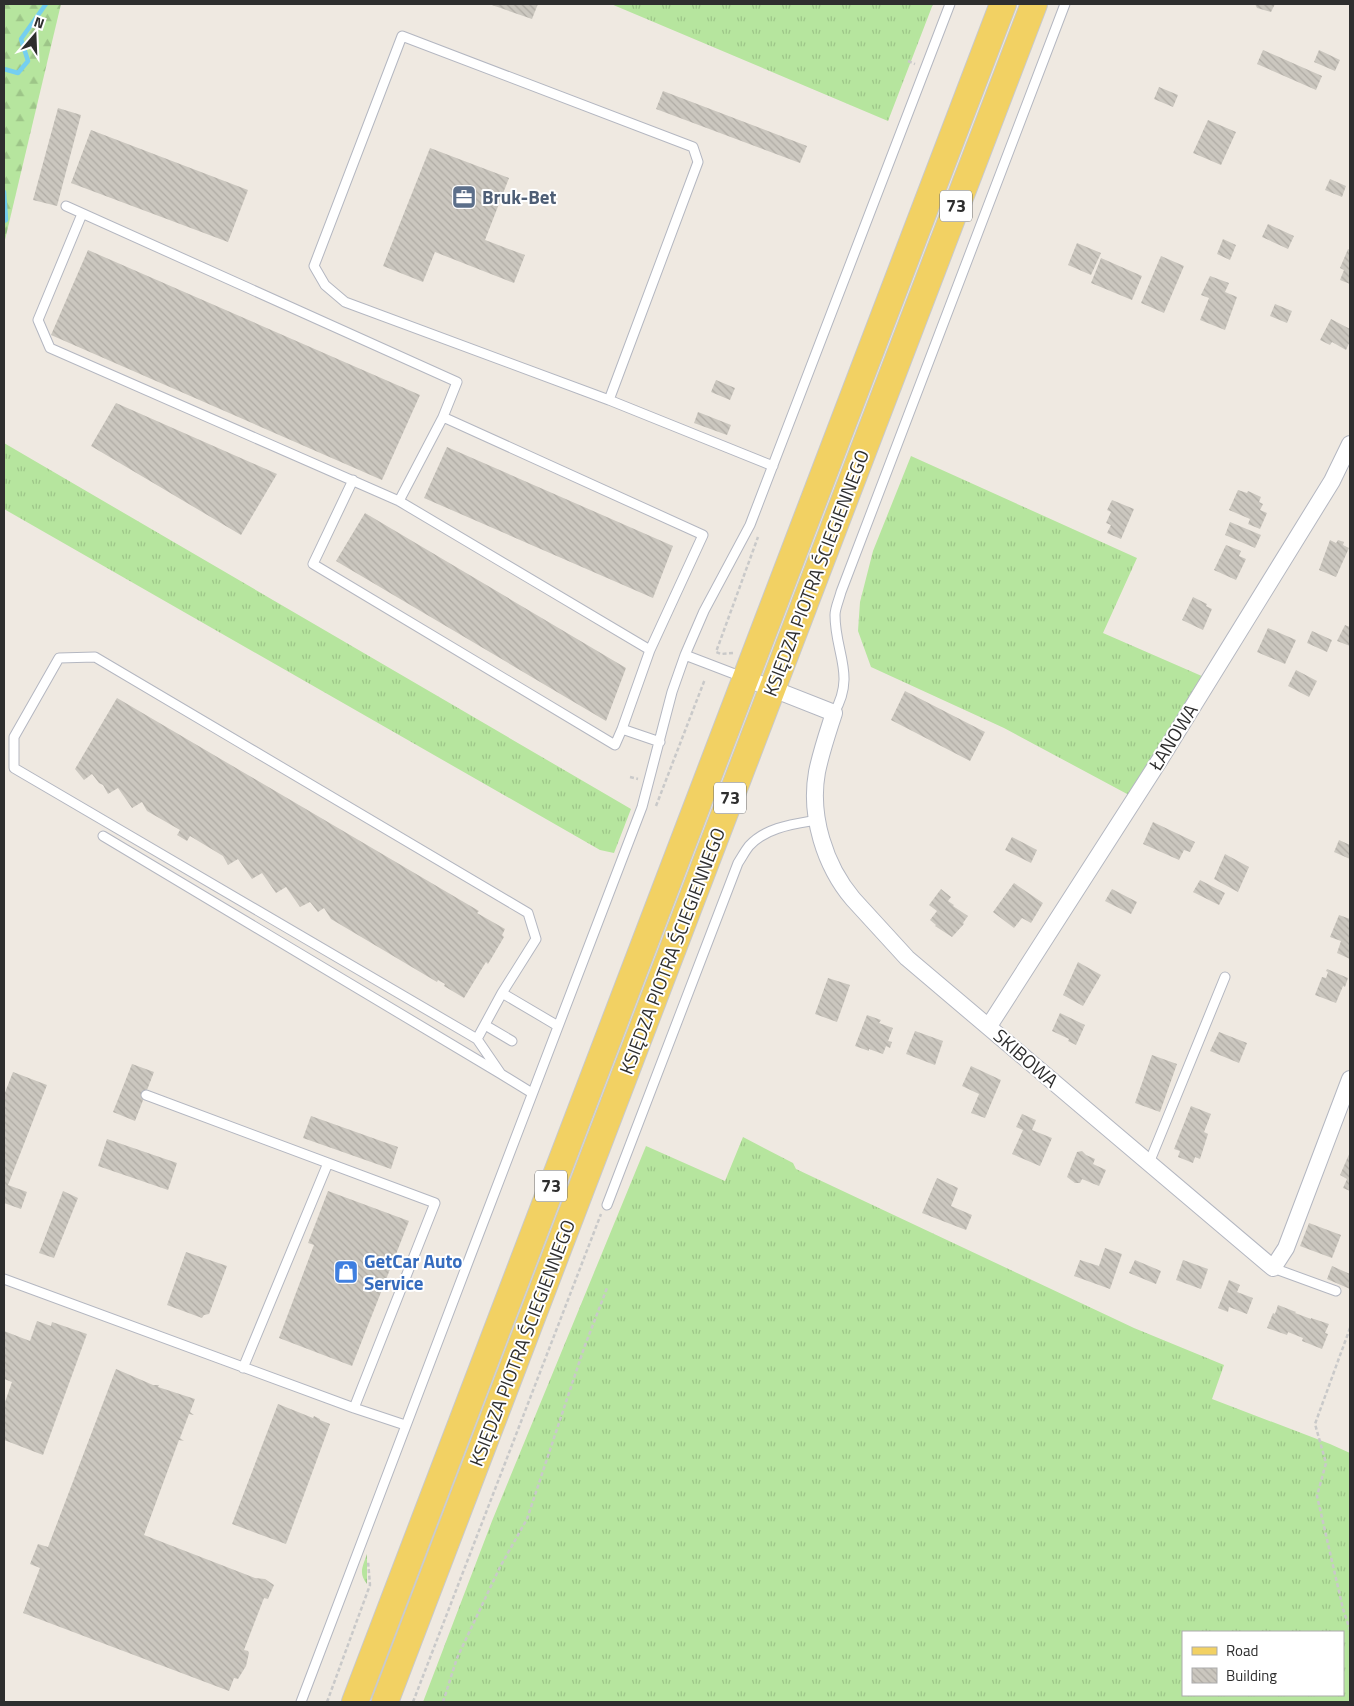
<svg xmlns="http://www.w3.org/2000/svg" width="1354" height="1706" font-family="'Titillium Web',sans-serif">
  <defs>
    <pattern id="grass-tufts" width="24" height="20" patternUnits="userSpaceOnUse" patternTransform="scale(1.25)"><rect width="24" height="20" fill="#b6e59e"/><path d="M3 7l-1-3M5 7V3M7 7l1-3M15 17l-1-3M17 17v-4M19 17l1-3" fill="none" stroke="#9dc588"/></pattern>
    <pattern id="forest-firs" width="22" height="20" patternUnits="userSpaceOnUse" patternTransform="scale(1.25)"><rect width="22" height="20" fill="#b6e59e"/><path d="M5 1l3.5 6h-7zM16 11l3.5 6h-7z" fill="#9dc588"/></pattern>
    <pattern id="building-back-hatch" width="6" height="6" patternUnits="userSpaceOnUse" patternTransform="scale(1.25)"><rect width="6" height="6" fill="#cbc7bf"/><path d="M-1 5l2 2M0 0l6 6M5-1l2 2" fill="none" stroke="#afaba4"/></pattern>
  </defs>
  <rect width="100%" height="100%" fill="#efe9e1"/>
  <path fill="url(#grass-tufts)" fill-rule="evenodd" d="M611,4H933L888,121Z
    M4,443L631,809L614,853L600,850L4,509Z
    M911,456L1137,558L1103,633L1204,677L1129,795L1004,728L871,667L858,631L860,602L873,551Z
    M743,1137L793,1163L796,1169L1134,1328L1224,1365L1212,1399L1330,1444L1350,1453V1702H423L492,1521L646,1146L725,1181ZM1183,1632H1343V1695H1183Z
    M367,1554V1584C358,1573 363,1566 367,1554Z"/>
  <path fill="url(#forest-firs)" d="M4,4H61L4,244Z"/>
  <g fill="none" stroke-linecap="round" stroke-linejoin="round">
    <path stroke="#75cff0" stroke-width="4.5" d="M4,69L18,73L28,61L21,39L46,4
      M4,192L6,220L4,221"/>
  </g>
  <path fill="url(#building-back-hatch)" d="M489,4H538L532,19Z
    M1255,4H1275L1271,12L1257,8Z
    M1263,50L1322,76L1316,90L1257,64Z
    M1319,50L1340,60L1335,71L1314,62Z
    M1159,87L1178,95L1173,107L1154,99Z
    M663,91L807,146L800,163L656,109Z
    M58,108L81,115L57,206L33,200Z
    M1208,120L1236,132L1221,165L1193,153Z
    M91,130L248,190L228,242L71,183Z
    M430,148L509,178L485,240L525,255L514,283L435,252L423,282L383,266Z
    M1330,179L1346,186L1342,197L1325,190Z
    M1268,224L1294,236L1288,249L1262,237Z
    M1223,239L1236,245L1230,260L1217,254Z
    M1077,243L1101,253L1091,275L1068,265Z
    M1348,249L1350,250V284L1340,280L1344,270L1340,268Z
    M88,250L420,395L382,480L51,335Z
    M1161,256L1184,266L1164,313L1141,303Z
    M1101,258L1142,276L1132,300L1091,283Z
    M1210,276L1229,283L1225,292L1237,297L1225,330L1200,320L1209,298L1201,295Z
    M1275,304L1292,311L1287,323L1270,316Z
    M1331,319L1350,329V341L1346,350L1332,342L1330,345L1320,340Z
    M716,380L735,388L730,400L711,392Z
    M116,403L277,474L241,535L91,446Z
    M698,412L731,425L727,435L694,423Z
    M447,447L673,546L653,598L424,498Z
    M1238,490L1247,493L1248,491L1261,497L1259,502L1263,504L1260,510L1267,513L1260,529L1248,524L1250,519L1229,510Z
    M1112,500L1134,509L1121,539L1107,533L1111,525L1106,523L1111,512L1107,510Z
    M365,513L626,668L606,721L336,561Z
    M1230,522L1261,535L1255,548L1225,535Z
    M1330,540L1336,543L1338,540L1344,542L1343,545L1349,548L1336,577L1319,570Z
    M1226,545L1241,551L1239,556L1246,559L1236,580L1214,570Z
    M1193,597L1207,604L1206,606L1212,609L1203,630L1182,620Z
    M1345,625L1350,627V646L1337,641Z
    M1268,628L1296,640L1285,664L1257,652Z
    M1312,631L1332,640L1327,652L1307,643Z
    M1296,670L1317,681L1309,697L1288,686Z
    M905,691L985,732L970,761L891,720Z
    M117,698L479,911L477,913L505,929L502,935L504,937L488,964L486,962L464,998L444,986L445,984L438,980L437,982L331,919L324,908L318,912L310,902L300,907L286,887L276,893L262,873L252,879L238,859L228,865L223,856L190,836L187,841L177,835L180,830L147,811L142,802L132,808L118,788L108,794L103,785L99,783L92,774L84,780L75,769Z
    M1153,822L1195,842L1190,852L1184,850L1179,860L1143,844Z
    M1012,837L1037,850L1031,863L1005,850Z
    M1339,840L1350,845V859L1334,852Z
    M1225,854L1249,867L1238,892L1214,879Z
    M1200,880L1225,893L1219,905L1193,892Z
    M1014,883L1043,903L1031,923L1022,918L1014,928L993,912Z
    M941,889L951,897L948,901L954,905L953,906L968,916L963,923L964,924L952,937L935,926L936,925L930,920L937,911L929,905Z
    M1112,889L1137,902L1131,914L1105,901Z
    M1339,915L1350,919V959L1337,953L1341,941L1330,937Z
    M1078,962L1101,975L1083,1006L1063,995Z
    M1327,969L1348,978L1345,987L1343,986L1336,1003L1315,995L1322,977L1326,978L1328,972L1326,971Z
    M828,978L850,985L837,1022L815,1014Z
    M1060,1013L1085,1025L1076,1045L1068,1041L1069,1039L1052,1031Z
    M867,1015L881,1020L879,1023L893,1028L888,1041L892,1042L890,1048L886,1046L883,1054L869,1049V1051L855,1046Z
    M915,1031L943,1041L935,1065L906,1054Z
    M1219,1032L1247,1043L1239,1063L1210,1051Z
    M1152,1055L1177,1064L1160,1112L1135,1103Z
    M132,1064L154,1072L135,1121L113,1112Z
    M971,1066L1001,1080L985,1118L971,1113L979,1094L962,1086Z
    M13,1072L47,1085L8,1185L27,1192L21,1209L4,1203V1095Z
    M1191,1106L1211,1114L1204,1132L1208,1134L1200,1159L1195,1157L1193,1163L1178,1157L1180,1151L1174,1149Z
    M1022,1114L1036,1120L1032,1130L1052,1138L1040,1166L1012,1154L1023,1130L1016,1127Z
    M311,1116L398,1147L391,1169L303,1138Z
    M107,1139L177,1163L168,1190L98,1166Z
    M1082,1151L1086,1155L1095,1159L1093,1164L1106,1170L1099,1186L1082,1179L1080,1183H1075L1067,1177L1077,1152Z
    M1350,1152V1191L1343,1188L1347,1179L1340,1175Z
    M937,1178L958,1188L951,1206L972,1215L966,1230L922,1213Z
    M63,1191L78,1198L54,1258L39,1253Z
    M328,1191L409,1221L352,1366L279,1338L314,1245L308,1243Z
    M1309,1223L1341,1235L1332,1258L1300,1246Z
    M1105,1248L1122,1254L1110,1289L1074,1276L1080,1260L1099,1266Z
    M186,1252L227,1266L209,1314L204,1315L202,1318L167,1305Z
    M1135,1260L1161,1271L1156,1284L1129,1273Z
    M1183,1260L1208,1269L1201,1289L1176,1280Z
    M1332,1266L1350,1274V1289L1327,1279Z
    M1229,1280L1240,1285L1237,1292L1253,1298L1247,1314L1229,1307L1228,1312L1218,1308Z
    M1278,1305L1296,1312L1295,1313L1311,1319V1318L1329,1324L1325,1333L1328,1334L1322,1349L1302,1341L1303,1338L1288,1332L1287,1335L1267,1328L1273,1313L1275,1314Z
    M37,1321L51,1326L52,1322L87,1334L43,1455L4,1440V1405L12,1382L4,1379V1331L30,1341Z
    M116,1369L153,1385H159L158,1387L195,1399L190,1412L194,1415L189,1414L180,1438L184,1441L179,1440L144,1535L255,1578L265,1579L274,1585L268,1599L264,1598L244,1650L248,1651L249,1653L246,1666L238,1679L234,1678L229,1691L23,1613L40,1568L30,1564L38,1544L48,1547Z
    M278,1404L313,1418L314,1416L320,1419V1420L330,1424L286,1544L232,1524Z"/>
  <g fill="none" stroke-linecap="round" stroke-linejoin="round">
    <defs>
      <path id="lane" d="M66,206L457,382L443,417L703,535L650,650L622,729L660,742
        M82,214L38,320L50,348L399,501L650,650
        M609,400L698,162L693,147L402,36L314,266L325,285L345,302L609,400L773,466
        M353,480L313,564L615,745L622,729
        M399,501L443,417
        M685,655L745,678
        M834,713C856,675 835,653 835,615C835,608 839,600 841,592L1065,4
        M103,836L501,1074
        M502,993L477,1039L14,768V737L59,658L95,657L528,913L536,939L502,993L558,1026
        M485,1025L512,1041
        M477,1039L501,1074L532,1093
        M146,1095L435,1203L354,1408
        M1149,1163L1225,977
        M607,1205L738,863C742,857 745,851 749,846C766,827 794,824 817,820
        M1273,1268L1336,1291
        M4,1279L354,1408L405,1425
        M243,1368L328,1163
        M301,1702L470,1257L642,807L672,692L685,655L704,611L750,525L950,4"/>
      <path id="street" d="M745,678L834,713C828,732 821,752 817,772C809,816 825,866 853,899L907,958L1273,1268L1286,1248L1350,1079
        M989,1026L1161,758L1332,481L1350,444"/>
      <path id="primary" d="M355,1702L1003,4
        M385,1702L1034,4"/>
    </defs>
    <use href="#lane" stroke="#b4b7c1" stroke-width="11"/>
    <use href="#street" stroke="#b4b7c1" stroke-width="18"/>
    <use href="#primary" stroke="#c9c9c9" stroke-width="28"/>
    <path stroke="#c9c9c9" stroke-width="2.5" stroke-dasharray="4 2.5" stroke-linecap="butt" d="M908,61L915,64
      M733,653L721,654L716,652L758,537
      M630,777L638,779
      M656,806L705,679
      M1350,1328L1315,1424L1326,1463L1317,1496L1343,1609L1350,1630
      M327,1702L370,1585L368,1561
      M413,1702L601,1214
      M443,1702L457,1658L500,1567L527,1519L584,1348L607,1288"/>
    <use href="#lane" stroke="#fff" stroke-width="9"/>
    <use href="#street" stroke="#fff" stroke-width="16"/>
    <use href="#primary" stroke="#f2d163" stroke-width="26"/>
  </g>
  <defs>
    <symbol id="office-square" viewBox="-11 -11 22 22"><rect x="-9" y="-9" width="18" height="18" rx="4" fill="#5c6f8a" stroke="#fff"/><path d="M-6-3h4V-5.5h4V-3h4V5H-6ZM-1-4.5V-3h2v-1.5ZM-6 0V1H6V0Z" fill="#fff"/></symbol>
    <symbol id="shop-square" viewBox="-11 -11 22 22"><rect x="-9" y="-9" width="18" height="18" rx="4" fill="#3f7fe0" stroke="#fff"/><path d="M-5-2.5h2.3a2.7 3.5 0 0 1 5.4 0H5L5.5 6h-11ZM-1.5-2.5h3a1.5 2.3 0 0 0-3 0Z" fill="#fff"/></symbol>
  </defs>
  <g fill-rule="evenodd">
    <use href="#office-square" x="450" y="183" width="28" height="28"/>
    <use href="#shop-square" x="332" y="1258" width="28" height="28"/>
  </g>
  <g text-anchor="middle" stroke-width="4" stroke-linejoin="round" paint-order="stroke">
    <g fill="#fff" stroke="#6d6d6d" stroke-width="1">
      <rect x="940" y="190.5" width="32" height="31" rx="4"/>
      <rect x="714" y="782.5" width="32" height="31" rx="4"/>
      <rect x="535" y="1170.5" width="32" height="31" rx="4"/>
    </g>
    <g font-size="18" font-weight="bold" fill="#2e2e2e">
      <text x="956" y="212">73</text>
      <text x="730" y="804">73</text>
      <text x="551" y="1192">73</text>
    </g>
    <g font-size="19" font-weight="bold" fill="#4e5e75" stroke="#fff" text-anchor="start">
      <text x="482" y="204">Bruk-Bet</text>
    </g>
    <g font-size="19" fill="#2e2e2e" stroke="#fff">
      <text transform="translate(816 573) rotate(-69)" y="7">KSIĘDZA PIOTRA ŚCIEGIENNEGO</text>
      <text transform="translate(1173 737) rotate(-58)" y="7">ŁANOWA</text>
      <text transform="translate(672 951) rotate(-69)" y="7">KSIĘDZA PIOTRA ŚCIEGIENNEGO</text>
      <text transform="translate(1026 1058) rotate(41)" y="7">SKIBOWA</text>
      <text transform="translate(522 1343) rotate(-69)" y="7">KSIĘDZA PIOTRA ŚCIEGIENNEGO</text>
    </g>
    <g font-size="19" font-weight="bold" fill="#366cbe" stroke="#fff" text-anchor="start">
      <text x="364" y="1268">GetCar Auto<tspan x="364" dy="22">Service</tspan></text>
    </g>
  </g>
  <rect width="1354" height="1706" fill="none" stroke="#2e2e2e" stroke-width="10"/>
  <rect x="1182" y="1631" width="162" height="65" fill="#ffffff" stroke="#ababab"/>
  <rect x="1192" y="1647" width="25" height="8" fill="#f2d163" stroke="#ababab"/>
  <text x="1226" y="1656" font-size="15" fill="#2e2e2e">Road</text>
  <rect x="1192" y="1668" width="25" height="15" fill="url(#building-back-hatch)" stroke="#ababab"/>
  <text x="1226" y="1681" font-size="15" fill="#2e2e2e">Building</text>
  <g transform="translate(35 35) rotate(19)" stroke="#ffffff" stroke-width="4" paint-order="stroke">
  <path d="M0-4L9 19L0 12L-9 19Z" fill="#2e2e2e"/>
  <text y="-8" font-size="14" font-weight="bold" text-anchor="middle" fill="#2e2e2e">N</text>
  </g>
</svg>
